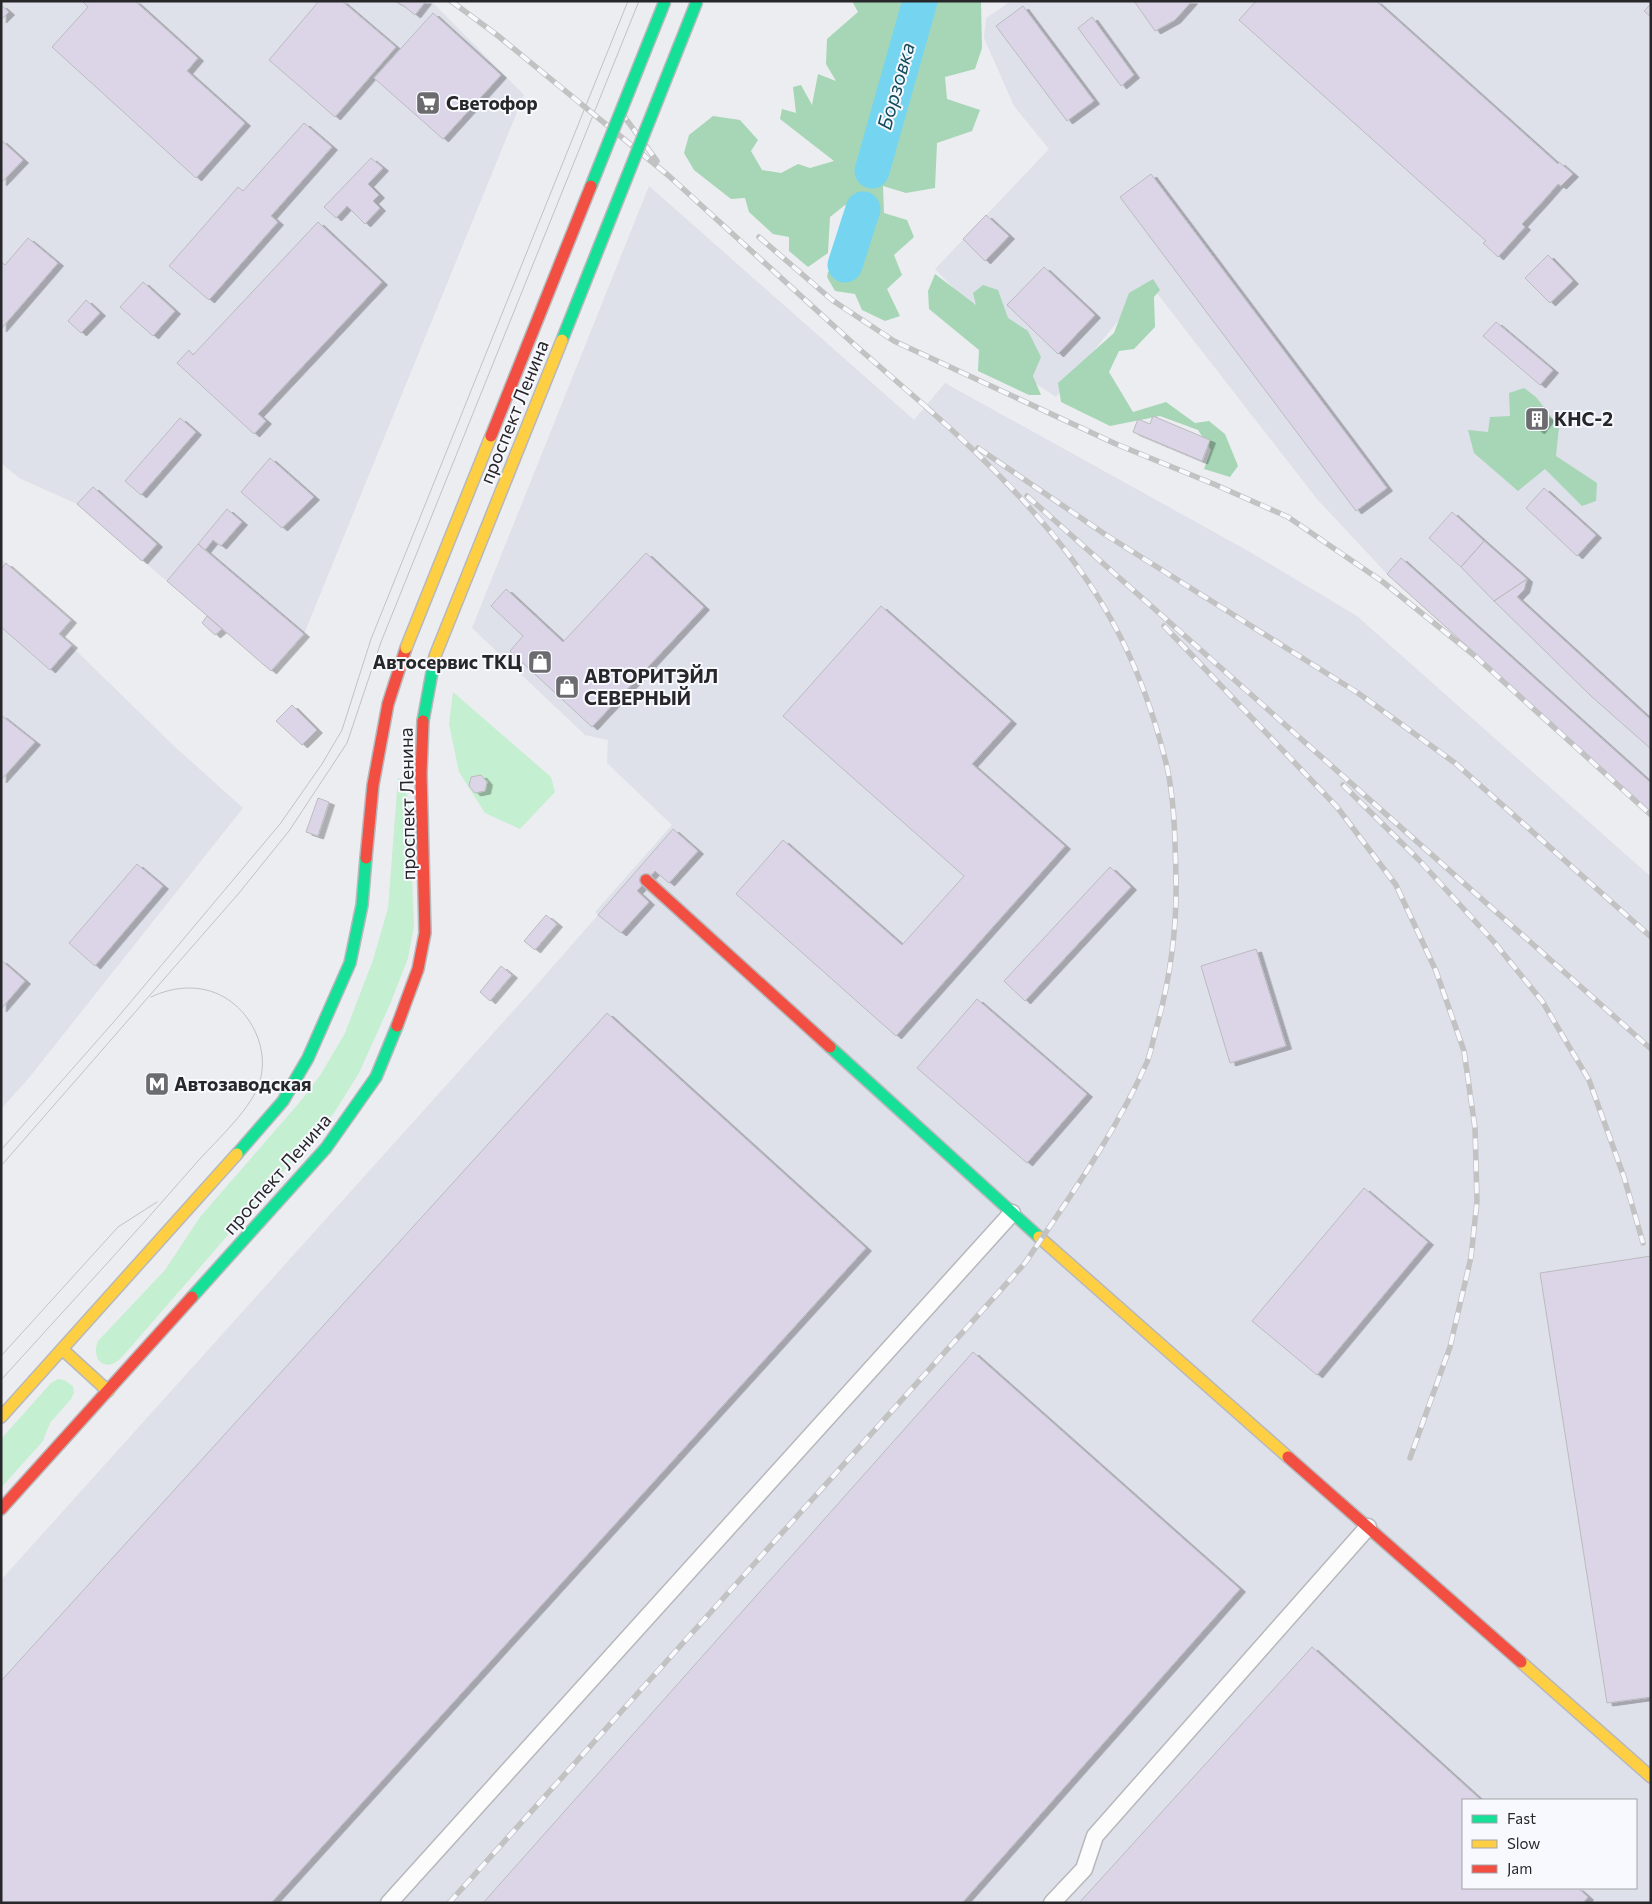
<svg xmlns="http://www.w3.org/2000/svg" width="1652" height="1904" font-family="Commissioner,sans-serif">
  <defs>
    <filter id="shadow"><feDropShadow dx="5.5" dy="3" stdDeviation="0" flood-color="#0004"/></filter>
  </defs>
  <rect width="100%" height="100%" fill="#ecedf1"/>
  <path fill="#dee0ea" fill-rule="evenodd" d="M1,1H431L524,95L304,634L271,671L77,504L19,478L1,463Z
    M1011,1H1651V812L1387,574L1317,499L1149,283L1056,397L986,350L998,334L935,269L1049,149L1014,106L984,38L986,18Z
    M649,186L914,420L945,383L1250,552L1357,616L1651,877V1903H1V1580L541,980L598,915L595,912L672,825L607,763L608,740L585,735L472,628ZM1463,1800H1636V1888H1463Z
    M1,559L71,620L59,634L175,747L243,808L28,1079L1,1109Z"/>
  <path fill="#c5efd1" d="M453,692L551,777L555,792L520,829L485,813L459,772L449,724Z
    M398,778L402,779L409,800L414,926L408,958L391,1002L359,1073L334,1113L123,1356C120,1359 116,1363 112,1364C97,1368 93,1352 98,1341L165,1270L200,1217L299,1103L321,1074L345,1033L373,960L388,908Z
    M58,1379L64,1380L73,1386L74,1393L71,1399L50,1423L43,1441L1,1488V1439L51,1383Z"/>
  <path fill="#a6d6b5" d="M852,1H981L982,48L975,69L945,77L947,99L980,110L972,131L937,143L935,188L906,193L883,186L884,213L907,220L914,237L894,255L902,275L887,289L900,316L885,321L862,310L855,294L835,291L827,277L828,272L838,269L846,252L865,246L861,230L867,222L845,205L830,217L828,253L808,267L789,251V237L773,234L749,212L745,198L731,199L694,170L684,153L689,135L713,116L740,120L758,140L751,151L762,170L781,173L798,164L810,168L834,161L780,119L782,109L796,113L793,87L801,85L812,105L818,74L836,81L826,64L827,39L858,12Z
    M935,274L976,305L973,293L983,285L998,290L1008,318L1028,331L1041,357L1033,376L1041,395H1029L978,371L979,350L929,309L928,291Z
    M1153,279L1160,290L1154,297L1155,327L1134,349L1119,351L1109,372L1133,412L1166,402L1195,423L1209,421L1225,434L1238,466L1230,477L1204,469L1211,450L1198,430L1160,416L1110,426L1061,402L1058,383L1114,333L1129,293Z
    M1524,388L1536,397L1559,427L1556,456L1597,483L1596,501L1582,506L1545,469L1518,491L1474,453L1468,430L1488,432L1490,417L1510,416L1509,393Z"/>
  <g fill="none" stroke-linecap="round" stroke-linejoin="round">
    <path stroke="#75d5f0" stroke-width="35" d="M872,171L920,1
      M845,265L863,209"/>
  </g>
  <path fill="#dcd5e8" stroke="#bbbbbe" filter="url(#shadow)" d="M82,1H135L198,58L187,71L245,123L196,178L52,47L88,7Z
    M319,1H342L396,47L335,117L269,60Z
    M394,1H426L415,15L404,6Z
    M1134,1H1192L1175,20L1155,31Z
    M1256,1H1376L1558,164L1559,162L1573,174L1561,186L1558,184L1544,200L1522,224L1525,227L1498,257L1483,243L1486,241L1239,20Z
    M1651,4V17L1644,11Z
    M1,5L9,12L1,20Z
    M1023,6L1094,101L1067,121L996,26Z
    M433,13L501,75L443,139L374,78Z
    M1092,17L1134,75L1121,86L1078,28Z
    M304,123L332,147L271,216L278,222L209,300L169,266L238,187L243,191Z
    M1,140L23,160L1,183Z
    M371,158L383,168L368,184L379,195L373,201L380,208L365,224L347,206L336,218L324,207Z
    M1151,174L1387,488L1356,511L1120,197Z
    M986,215L1009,236L985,261L963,239Z
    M318,222L382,282L258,414L266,421L254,434L177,363L189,350L193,355Z
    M28,238L58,263L1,329V262L5,265Z
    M1548,255L1573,281L1550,303L1525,278Z
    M1044,267L1095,315L1058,354L1007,305Z
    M143,282L175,311L153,336L120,307Z
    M86,300L100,313L81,333L68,321Z
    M1496,322L1553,370L1540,385L1483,336Z
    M1534,407L1549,418L1539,431L1525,420Z
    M1153,416L1210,440L1202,461L1133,432L1138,419L1150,424Z
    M180,418L196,432L141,495L125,481Z
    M270,458L314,497L282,528L241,492Z
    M93,487L157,544L142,561L77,504Z
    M1544,488L1596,535L1577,556L1526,508Z
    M227,509L242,522L221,546L213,540L205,550L198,544Z
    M1452,512L1484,541L1461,567L1429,538Z
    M1484,541L1527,579L1494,601L1461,567Z
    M198,544L304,634L271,671L167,581Z
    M646,553L704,607L592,727L510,651L523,636L491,606L506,589L563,642Z
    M1401,558L1651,783V812L1387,574Z
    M6,563L71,620L59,634L72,645L50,670L1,627V569Z
    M1527,579L1524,590L1517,597L1651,720V749L1591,696L1494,601Z
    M881,606L1011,721L972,764L1065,846L896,1036L736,894L783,840L902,945L964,876L783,716Z
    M207,616L222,629L215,635L202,623Z
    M292,705L317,730L302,745L276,721Z
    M1,715L35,742L1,780Z
    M481,775L487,782L485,791L475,793L469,786L471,777Z
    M318,798L329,802L318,836L306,832Z
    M673,829L698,851L669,883L655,871L637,891L649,902L621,933L598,915Z
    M137,864L163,886L95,966L69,943Z
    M1110,867L1131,887L1025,1001L1004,981Z
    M546,915L557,924L535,950L524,941Z
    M1256,949L1286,1046L1230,1063L1201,966Z
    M1,960L25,981L1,1009Z
    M501,966L512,975L490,1001L480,992Z
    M977,999L1087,1094L1027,1163L917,1068Z
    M607,1013L866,1248L271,1903H1V1681Z
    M1364,1188L1428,1242L1317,1375L1252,1321Z
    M1651,1256V1697L1607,1703L1540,1273Z
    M973,1352L1240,1589L962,1903H483Z
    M1312,1647L1481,1800H1463V1888H1578L1588,1897L1583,1903H1079Z"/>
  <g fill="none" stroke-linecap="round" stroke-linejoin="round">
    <defs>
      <path id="street" d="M389,1903L1012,1213
        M1052,1903L1084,1869L1095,1836L1368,1527"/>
      <path id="fast" d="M423,721L435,656
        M830,1047L1039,1237
        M237,1154L283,1101L308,1058L350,963L362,905L366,858
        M192,1297L326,1148L376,1077L397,1026"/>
      <path id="slow" d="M1039,1237L1288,1457
        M62,1349L108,1391
        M1,1417L237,1154
        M1521,1662L1651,1777"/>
      <path id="jam" d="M366,858L373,785L388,704L406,648
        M646,880L830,1047
        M397,1026L418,969L425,933L421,774L423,721
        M1288,1457L1521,1662
        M1,1509L192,1297"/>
    </defs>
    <use href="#street" stroke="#b7b8bb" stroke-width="19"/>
    <use href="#fast" stroke="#b7b8bb" stroke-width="14"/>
    <use href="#slow" stroke="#b7b8bb" stroke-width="14"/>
    <use href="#jam" stroke="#b7b8bb" stroke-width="14"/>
    <use href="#street" stroke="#fcfcfd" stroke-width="16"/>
    <use href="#fast" stroke="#16e098" stroke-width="11"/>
    <use href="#slow" stroke="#ffcf43" stroke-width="11"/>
    <use href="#jam" stroke="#f24e42" stroke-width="11"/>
    <path stroke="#c2c2c2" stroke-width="1" d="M1,1150L118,1017L280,824L322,764L342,730L371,639L628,1
      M1,1166L239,893L289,831L347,743L381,642L639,1
      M1,1356L118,1227L157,1202
      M1,1380C67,1307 134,1235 198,1161C217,1140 253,1107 260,1081C269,1049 252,1013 224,997C201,984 174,986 151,997"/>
    <defs>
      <path id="rail" d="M451,1L497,35L669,176L857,347L932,412
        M620,111L657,161
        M759,237L832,300L894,341L1116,444L1216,485L1288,517L1383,582L1475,656L1651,815
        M978,448L1106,535L1358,693L1455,763L1651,937
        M1027,496L1651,1049
        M1164,626L1337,807L1396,885L1436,971L1464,1051L1475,1128L1477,1201L1471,1257L1450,1347L1410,1458
        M1343,785L1418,859L1494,942L1542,1001L1589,1080L1624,1177L1643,1243
        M449,1903L1025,1263C1069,1198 1115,1134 1147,1062C1151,1052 1153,1040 1156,1029C1170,980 1177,930 1176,879C1175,843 1175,803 1167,767C1155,717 1137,666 1112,621C1068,540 995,467 926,407"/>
    </defs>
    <use href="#rail" stroke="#c2c2c2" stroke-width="5.5"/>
    <use href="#rail" stroke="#f8f9ff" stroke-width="4" stroke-dasharray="11" stroke-linecap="butt"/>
    <defs>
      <path id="fast-bridge" d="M591,186L665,1
        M562,340L697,1"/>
      <path id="slow-bridge" d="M406,648L491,436
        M435,656L562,340"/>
      <path id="jam-bridge" d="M491,436L591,186"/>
    </defs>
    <use href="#fast-bridge" stroke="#b7b8bb" stroke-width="14" stroke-linecap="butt"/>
    <use href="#slow-bridge" stroke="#b7b8bb" stroke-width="14" stroke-linecap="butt"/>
    <use href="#jam-bridge" stroke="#b7b8bb" stroke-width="14" stroke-linecap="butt"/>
    <use href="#fast-bridge" stroke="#16e098" stroke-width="11"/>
    <use href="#slow-bridge" stroke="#ffcf43" stroke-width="11"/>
    <use href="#jam-bridge" stroke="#f24e42" stroke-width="11"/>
  </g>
  <defs>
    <symbol id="supermarket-square" viewBox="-11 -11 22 22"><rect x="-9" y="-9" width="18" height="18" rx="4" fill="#6c6c70" stroke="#f8f9ff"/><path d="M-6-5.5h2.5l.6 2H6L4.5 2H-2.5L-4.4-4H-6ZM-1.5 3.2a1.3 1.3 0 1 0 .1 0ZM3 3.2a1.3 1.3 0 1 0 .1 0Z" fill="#fff"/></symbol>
    <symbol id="building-square" viewBox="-11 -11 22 22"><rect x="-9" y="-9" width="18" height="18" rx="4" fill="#6c6c70" stroke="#f8f9ff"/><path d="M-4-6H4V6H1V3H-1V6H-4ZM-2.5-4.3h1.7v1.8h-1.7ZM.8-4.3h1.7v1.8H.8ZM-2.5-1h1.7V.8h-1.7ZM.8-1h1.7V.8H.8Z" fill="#fff"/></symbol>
    <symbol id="shop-square" viewBox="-11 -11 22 22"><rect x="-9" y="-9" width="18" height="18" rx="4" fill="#6c6c70" stroke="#f8f9ff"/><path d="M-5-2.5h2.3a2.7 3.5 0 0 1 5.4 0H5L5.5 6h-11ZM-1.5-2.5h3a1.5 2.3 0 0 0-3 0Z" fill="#fff"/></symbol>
    <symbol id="metro-square" viewBox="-11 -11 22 22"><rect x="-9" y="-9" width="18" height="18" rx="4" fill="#6c6c70" stroke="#f8f9ff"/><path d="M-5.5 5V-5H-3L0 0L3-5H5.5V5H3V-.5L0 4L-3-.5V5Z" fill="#fff"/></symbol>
  </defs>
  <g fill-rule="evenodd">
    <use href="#supermarket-square" x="414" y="89" width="28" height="28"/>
    <use href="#building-square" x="1523" y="405" width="28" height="28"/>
    <use href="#shop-square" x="526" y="648" width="28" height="28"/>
    <use href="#shop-square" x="553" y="673" width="28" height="28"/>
    <use href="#metro-square" x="143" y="1070" width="28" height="28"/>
  </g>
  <g text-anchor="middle" stroke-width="4" stroke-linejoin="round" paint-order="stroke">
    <g font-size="19" font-weight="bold" fill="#27272a" stroke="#f8f9ff" text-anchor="start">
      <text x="446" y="110">Светофор</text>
      <text x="1554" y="426">КНС-2</text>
      <text x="522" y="669" text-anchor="end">Автосервис ТКЦ</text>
      <text x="584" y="683">АВТОРИТЭЙЛ<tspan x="584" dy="22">СЕВЕРНЫЙ</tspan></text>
      <text x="174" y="1091">Автозаводская</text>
    </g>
    <g font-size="19" fill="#27272a" stroke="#f8f9ff">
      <text transform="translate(514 412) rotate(-68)" y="7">проспект Ленина</text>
      <text transform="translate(407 804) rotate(-91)" y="7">проспект Ленина</text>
      <text transform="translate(277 1174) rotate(-49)" y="7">проспект Ленина</text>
    </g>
    <g font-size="20" font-style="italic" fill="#144d5c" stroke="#f8f9ff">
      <text transform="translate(896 86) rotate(-74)" y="7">Борзовка</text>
    </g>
  </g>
  <rect width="1652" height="1904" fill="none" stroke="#27272a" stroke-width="5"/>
  <rect x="1462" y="1799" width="175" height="90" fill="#f8f9ff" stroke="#a4a5aa"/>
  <rect x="1472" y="1815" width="25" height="8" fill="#16e098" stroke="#a4a5aa"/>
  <text x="1507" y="1824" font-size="15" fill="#27272a">Fast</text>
  <rect x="1472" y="1840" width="25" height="8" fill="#ffcf43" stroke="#a4a5aa"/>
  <text x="1507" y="1849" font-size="15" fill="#27272a">Slow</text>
  <rect x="1472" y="1865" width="25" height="8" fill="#f24e42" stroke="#a4a5aa"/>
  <text x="1507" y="1874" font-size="15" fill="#27272a">Jam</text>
</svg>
